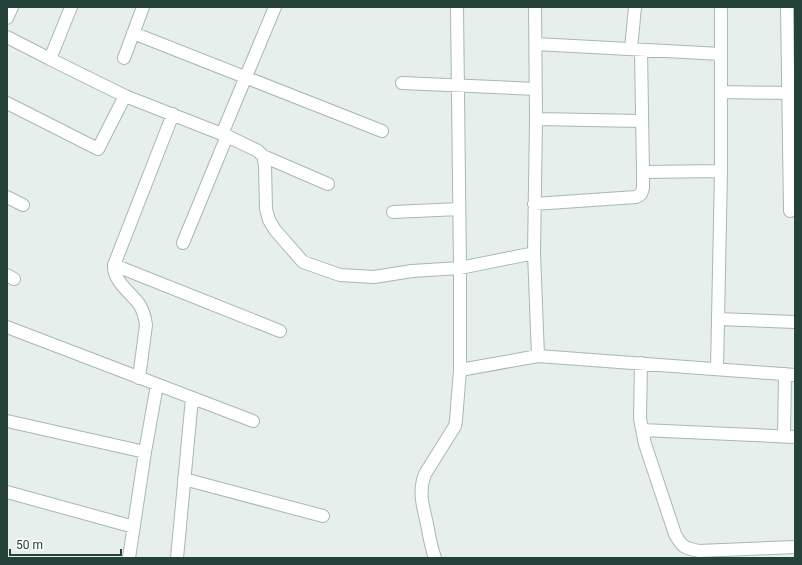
<svg xmlns="http://www.w3.org/2000/svg" width="802" height="565" font-family="Roboto,sans-serif">
  <rect width="100%" height="100%" fill="#e6efeb"/>
  <g fill="none" stroke-linecap="round" stroke-linejoin="round">
    <defs>
      <path id="minor" d="M71,7L50,59L125,96L227,136L258,151L263,156L265,165L266,209L269,220L275,230L303,262L340,275L374,277L412,271L460,268L534,253L536,119L535,7
        M787,7L790,211
        M7,18L12,7
        M133,33L382,131
        M7,37L50,59
        M536,44L721,54
        M631,49L635,7
        M124,58L143,7
        M402,83L536,89
        M721,92L788,93
        M7,103L98,149L125,96
        M536,119L642,121
        M222,134L275,7
        M263,156L328,184
        M643,172L721,171
        M7,197L23,205
        M534,204L636,197L641,194L643,188V172L641,50
        M393,212L459,209
        M183,243L227,136
        M534,253L538,356
        M114,265L280,331
        M7,275L14,279
        M718,319L795,322
        M7,327L253,421
        M641,363L640,419L645,444L675,534C682,547 684,548 699,551L795,547
        M717,369L721,171V7
        M460,370L538,356L795,375
        M139,378L146,325C145,317 143,310 139,304C130,292 113,281 114,265L173,114
        M7,421L145,452
        M642,430L795,437
        M784,436L785,374
        M184,479L323,516
        M7,492L134,527
        M129,558L145,452L157,385
        M177,558L192,398
        M435,558C431,547 429,535 427,524C423,506 418,492 425,474L455,426L456,420L460,370V268L457,7"/>
    </defs>
    <use href="#minor" stroke="#a8b8b2" stroke-width="14"/>
    <use href="#minor" stroke="#fff" stroke-width="12"/>
  </g>
  <rect width="802" height="565" fill="none" stroke="#24423a" stroke-width="16"/>
  <path d="M10 549v6h111v-6" fill="none" stroke="#24423a" stroke-width="2"/>
  <text x="16" y="549" font-size="12" fill="#24423a" stroke="#f7fbf9" stroke-width="3" paint-order="stroke">50 m</text>
</svg>
